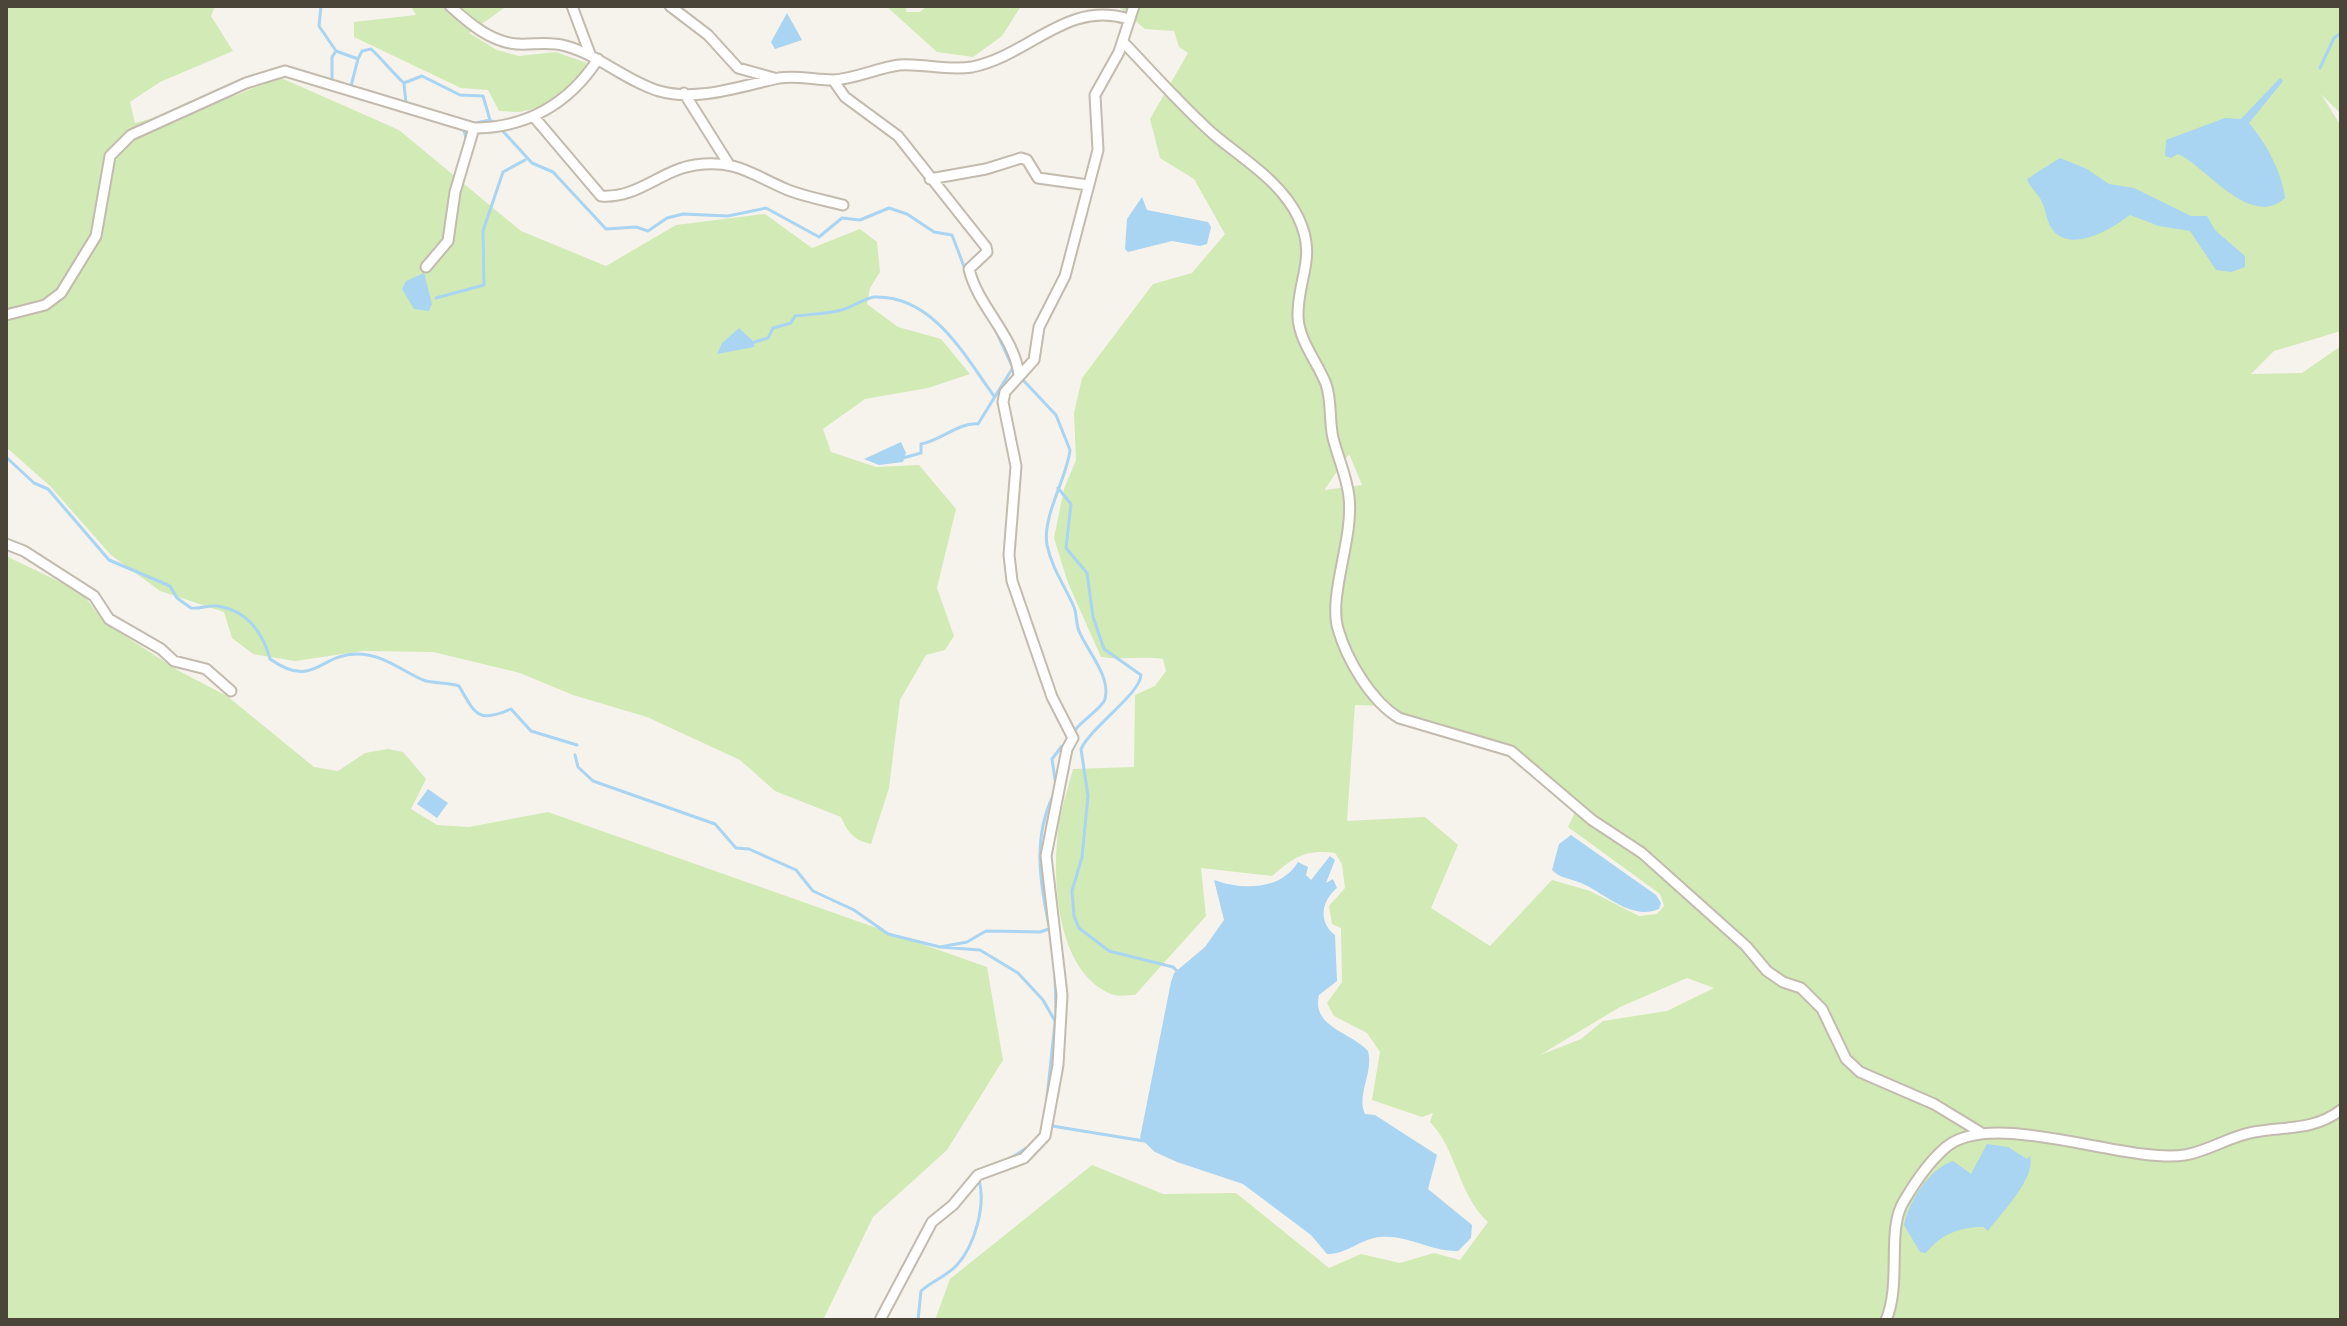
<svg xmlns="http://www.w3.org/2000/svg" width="2347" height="1326" font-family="'DejaVu Sans',sans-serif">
  <rect width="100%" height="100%" fill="#f6f3ec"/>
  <path fill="#d2eab5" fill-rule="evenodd" d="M6,6H215L211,16L233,51L160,82L130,102L135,123L237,95L279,77L399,130L521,231L606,266L676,225L765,214L812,248L860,229L877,242L880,272L870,288L867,304L898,327L941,339L970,374L928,388L865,399L823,429L831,452L876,467L919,465L956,509L937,588L954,636L945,650L926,655L900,700L889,788L871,844C854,840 848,833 841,817L775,791L740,760L647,717L573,695L520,673L433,652L363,651L295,661L253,654L232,638L224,612L160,591L111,555L50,486L6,447Z
    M411,6H507L469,33L497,50L519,56L556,52L587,63C577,83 549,106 525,111C517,113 507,111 499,111L488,90L461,88L354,37V22L416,15Z
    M886,6H907L906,12H919L928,6H1021L1002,36L973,57L937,52Z
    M1079,6H2341V114L2321,94L2341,126V331L2274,351L2251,374L2302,373L2341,346V1320H935L950,1279L1092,1165L1163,1194L1236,1193L1329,1268L1361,1254L1400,1263L1434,1253L1460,1260L1488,1222C1458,1195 1457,1149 1430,1122L1433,1113L1422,1117L1372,1100L1380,1052L1367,1033L1334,1016L1327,1003L1342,982L1341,928L1332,924L1329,906L1345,888L1342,864L1335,853C1305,849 1294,857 1272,876L1201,868L1206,916L1135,995C1128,995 1117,997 1111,994C1059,972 1053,890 1057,841C1058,818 1067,792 1073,769L1134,767L1135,695L1155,686L1166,671L1163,659C1142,656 1122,660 1101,657L1068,583L1054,538L1064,489L1076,460L1074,413L1082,378L1153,284L1192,273L1225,234L1194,179L1160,158L1150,119L1188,53L1179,47L1174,31L1145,29L1120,8ZM1349,454L1362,485L1325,490V489ZM1355,705L1385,706L1401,715L1501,743L1579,804L1568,827L1660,894L1664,906L1657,914L1639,916L1590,891L1552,880L1490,946L1431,908L1458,845L1425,817L1347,821ZM1687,978L1714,988L1667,1011L1603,1021L1581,1039L1540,1055L1620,1007Z
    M6,556L81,592L105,623L179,671L227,696L314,767L338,771L365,753L388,749L403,752L426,779L411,809L437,825L469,827L548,812L987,967L1003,1060L947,1150L873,1217L823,1320H6Z"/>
  <path fill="#a9d4f2" d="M787,13L802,40L775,49L771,42Z
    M2280,78L2283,81L2249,123C2266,143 2282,172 2285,198C2250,230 2205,165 2178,154L2171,158L2165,156L2166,140L2225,118L2241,119Z
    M2060,158L2087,169L2109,184L2134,188L2191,216H2207L2215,230L2245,256V267L2231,272L2216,270L2190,231L2159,226L2130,215C2112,229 2070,254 2052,229C2046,220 2046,209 2041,200C2037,192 2030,188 2027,179Z
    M1142,197L1147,210L1208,222L1211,227L1207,244L1200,246L1172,241L1128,252L1125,249L1127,219Z
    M424,273L432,304L429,311L414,309L402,289L406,281Z
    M739,328L754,342V347L717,354L722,343Z
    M901,442L906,453L903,462L879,465L864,459Z
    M428,789L448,803L437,818L417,804Z
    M1571,835L1656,895L1661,903L1659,909C1631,921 1605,893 1581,883C1570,878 1561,879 1552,870L1559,844Z
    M1330,856L1335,860L1326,883L1333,879L1337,888C1321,901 1318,922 1335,935L1337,981L1319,995C1311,1027 1351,1032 1368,1051C1374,1072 1356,1095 1365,1114L1375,1115L1437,1155L1428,1189L1472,1225L1471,1238L1458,1251C1432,1252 1408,1235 1381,1237C1361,1238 1346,1255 1327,1254L1311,1235L1243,1184L1177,1162L1155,1152L1140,1138L1171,982L1174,973L1205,947L1224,920L1214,880C1241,890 1281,891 1298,862L1308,867L1306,875L1311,880Z
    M1987,1144L2008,1147L2027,1159L2030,1156C2036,1179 2001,1213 1988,1231L1984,1227C1959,1227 1941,1234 1926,1253L1920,1252L1904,1225C1909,1201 1929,1169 1953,1161L1971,1174Z"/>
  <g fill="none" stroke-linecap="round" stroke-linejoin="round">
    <path stroke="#a9d4f2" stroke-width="3" d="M321,6L319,26L336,51L358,59L362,51L371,49C383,60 391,71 404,83L422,76L460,95L483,96L490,120L495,123
      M2320,68L2334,38L2341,33
      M332,80V57L336,51
      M404,84L406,103
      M351,86L358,59
      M476,123L490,120
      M463,127L467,141
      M500,128L532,163L553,172L606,229L636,227L648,231L667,218L683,214L728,216L766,208L819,237L842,218L860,220L889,208L907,214L934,232L952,235L976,298
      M421,268L428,260
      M436,298L484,285L483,231L503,172L525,160
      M995,329L1013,368
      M751,343L768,338L773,328L791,323L795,316C812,314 829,314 845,309C854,306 865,298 874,297C933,295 964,355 994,396
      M1023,380L1056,415L1070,450C1067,478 1042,516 1047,545C1052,569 1065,586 1074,607C1077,615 1076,624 1079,631C1087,651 1111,676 1105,699C1104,706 1082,721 1076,729
      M6,457L34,483L48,489L109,560L170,586L177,598L191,608C200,609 209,605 217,606C247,610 263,633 270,659C314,690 319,654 357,654C382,654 399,669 423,680C434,684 447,682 459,686C475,714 478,724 511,709L531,731L577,745
      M903,458L921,453V444C940,441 959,422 978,424L1012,369
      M1058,488L1071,504L1066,548L1087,573L1093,617L1104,649L1141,675C1140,694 1092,726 1081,749L1088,796L1082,857L1072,891L1074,916L1079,928L1109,951L1173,967L1179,973
      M575,755L578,767L593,781L715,824L736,848L749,849L796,870L813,891L854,910L888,934L940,947L967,942L986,931L1040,932L1049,929
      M1056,786L1052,759L1062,746
      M1050,930C1040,885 1032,837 1054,794
      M940,947L980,950L1018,973L1043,1000L1055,1021
      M1047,1098L1056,1013L1055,974
      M1052,1126L1144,1141
      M1011,1158L1031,1145
      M918,1320L921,1291C932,1281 947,1276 957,1265C975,1245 986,1205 979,1180"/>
    <defs>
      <path id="street" d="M450,6C469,23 490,42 517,44C534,45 549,41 566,46C599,55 626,81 659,91C698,102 741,86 779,78C797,75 815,80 833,80C855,79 877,68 899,65C922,63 947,71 972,67C1030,55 1067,0 1128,19
        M572,6L590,54
        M670,6L708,35L738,68L774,78
        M1123,42C1152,72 1180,104 1212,133C1241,158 1281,181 1298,217C1318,258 1297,278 1298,317C1299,341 1318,363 1326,384C1332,401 1329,421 1333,438C1338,458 1347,477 1349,497C1354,538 1328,595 1338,629C1347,660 1371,701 1399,718L1511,751L1592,820L1642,853L1746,946L1767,971L1783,982L1801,988L1822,1009L1846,1059L1860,1072L1934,1104L1980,1132
        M833,80L845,97L898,136L986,247L987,252L969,269C978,307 1014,335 1019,375
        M684,93L728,163
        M534,117L601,196C637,199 661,170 695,165C737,159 752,175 788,190C806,197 824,200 843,205
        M930,179L986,169L1021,158L1027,160L1038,178L1088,185
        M426,267L448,241L455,192L474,128C526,128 569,104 598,59
        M6,315L45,305L61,293L96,236L110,156L131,135L246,83L285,71L474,128
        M6,544L24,551L94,596L109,619L161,649L174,661L206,669L231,691
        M880,1320L932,1222L953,1205L978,1175L1024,1158L1045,1136L1058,1065L1062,995L1046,856L1067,749L1073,738L1052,697L1012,581L1009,555L1016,466L1003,402L1005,392L1034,360L1039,327L1065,276L1098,150L1095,95L1119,52L1134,6
        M1886,1320C1902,1283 1886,1229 1904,1201C1914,1184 1930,1161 1945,1148C1991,1107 2124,1164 2185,1155C2209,1151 2230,1136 2254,1132C2286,1126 2313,1131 2341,1110"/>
    </defs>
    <use href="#street" stroke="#c2bbae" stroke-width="13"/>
    <use href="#street" stroke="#fff" stroke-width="9"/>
  </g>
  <rect width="2347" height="1326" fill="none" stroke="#4b4439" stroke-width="16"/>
</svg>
